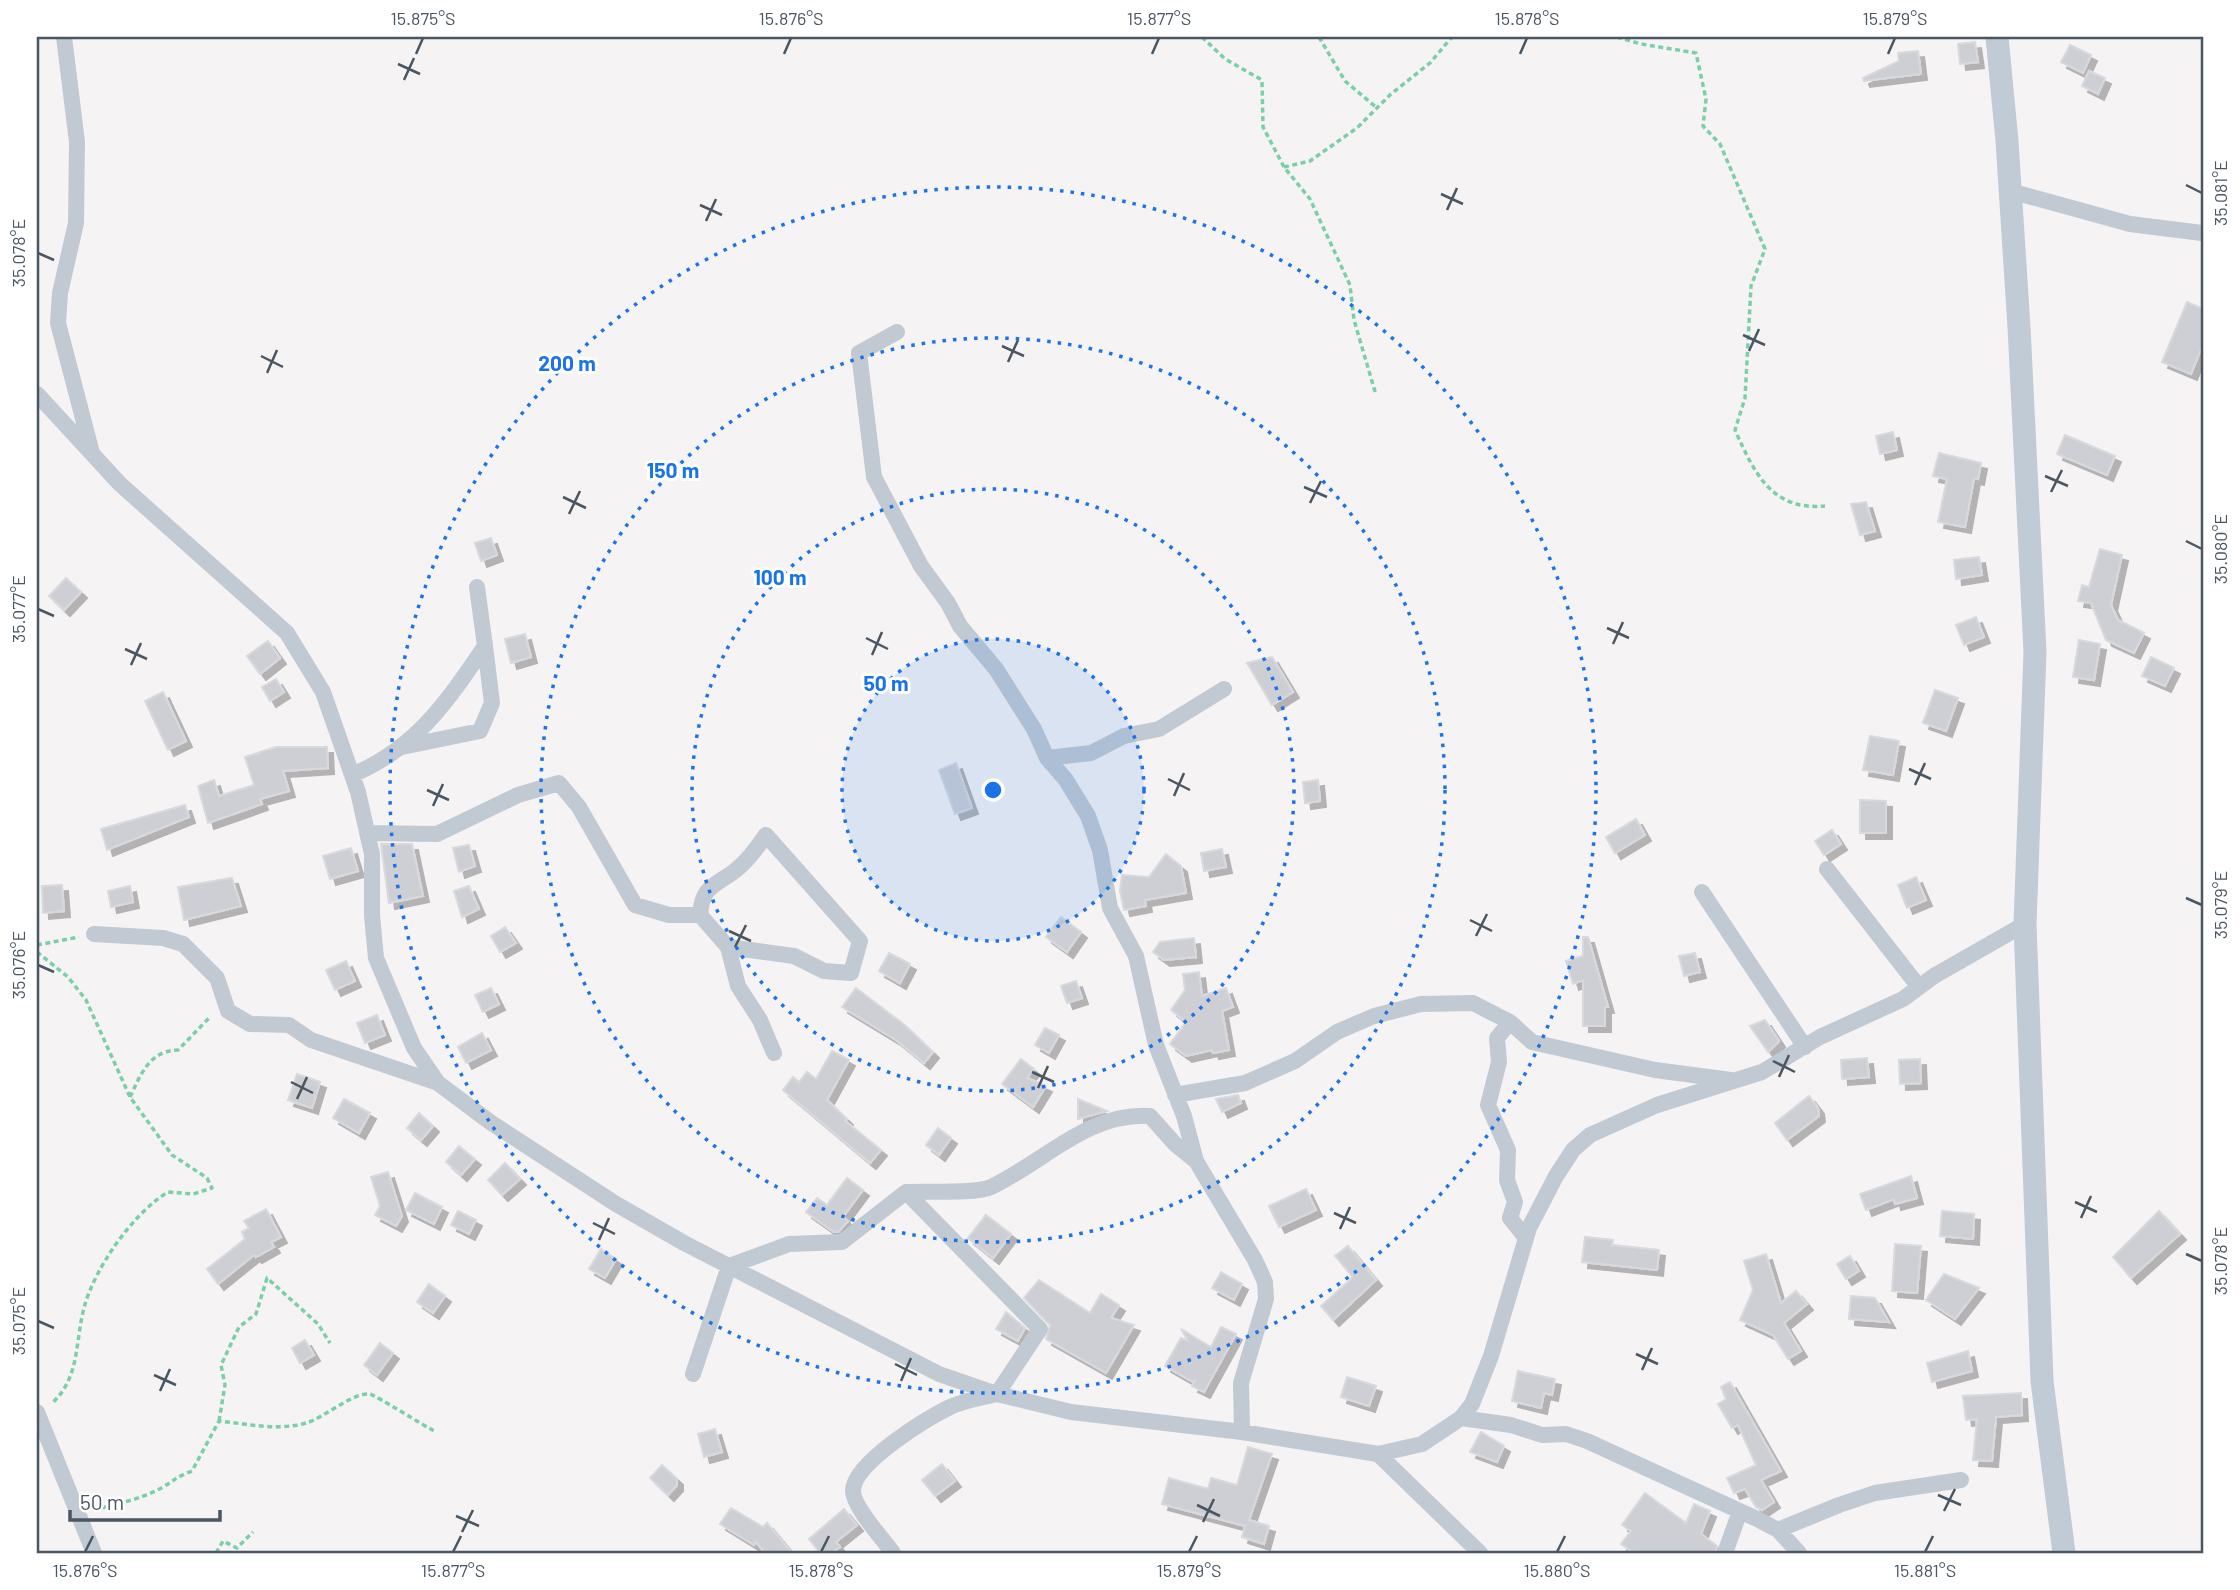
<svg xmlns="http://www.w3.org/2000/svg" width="2240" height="1590" font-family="Barlow,sans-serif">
  <defs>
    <filter id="shadow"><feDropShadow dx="6" dy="6" stdDeviation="0" flood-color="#0004"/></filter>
  </defs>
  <rect width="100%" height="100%" fill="#f5f3f3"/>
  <path fill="#cdcfd5" stroke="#d7d9de" stroke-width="2" filter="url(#shadow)" d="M1975,42L1978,62L1960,64L1958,44Z
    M2070,45L2091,55L2083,73L2061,62Z
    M1918,51L1921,74L1864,81L1863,78L1899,61L1898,53Z
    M2089,71L2105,78L2098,94L2082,86Z
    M2187,302L2203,309V344L2191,374L2162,362Z
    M1893,432L1897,450L1880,454L1876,436Z
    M2065,435L2115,456L2107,475L2057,454Z
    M1939,453L1981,463L1978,479L1974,478L1965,527L1938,522L1947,479L1933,476Z
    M1866,502L1875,531L1860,535L1851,504Z
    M491,538L497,555L481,561L475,543Z
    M2100,549L2122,555L2111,605L2118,620L2144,633L2134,653L2106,640L2091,603L2078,601L2082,585L2089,587Z
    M1979,557L1982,575L1956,579L1954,560Z
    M66,578L81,592L64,610L49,596Z
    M1976,617L1984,637L1964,645L1956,625Z
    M525,634L531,657L511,663L505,639Z
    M2079,640L2100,644L2094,680L2073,677Z
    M268,641L280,658L260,674L247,656Z
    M1272,657L1293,692L1272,705L1247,663Z
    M2151,657L2174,668L2165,686L2142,676Z
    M276,679L284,692L270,701L262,687Z
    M1935,690L1958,698L1946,731L1923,723Z
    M163,692L186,741L168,750L145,701Z
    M1870,736L1899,741L1893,775L1863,770Z
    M276,747H327L328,768L283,771L289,791L260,799L262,804L208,823L198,786L214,780L219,796L254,785L245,757Z
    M956,763L972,808L955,814L939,770Z
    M1318,780L1320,801L1305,803L1303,782Z
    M1860,800L1886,801V833H1860Z
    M185,805L189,817L107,850L101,829Z
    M1636,819L1645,835L1615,853L1606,837Z
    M1832,830L1841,844L1824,855L1815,841Z
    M381,844H412L423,896L389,903Z
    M469,845L475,866L459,872L453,848Z
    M351,848L358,871L330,879L323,856Z
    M1222,849L1226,867L1204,871L1201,853Z
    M1166,854L1181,866L1186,893L1145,900L1146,906L1124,910L1120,891L1122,875L1149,877Z
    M1916,877L1926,900L1907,908L1898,885Z
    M232,878L241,906L184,920L178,887Z
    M62,885L64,911L43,913L42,886Z
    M130,886L133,902L111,907L108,891Z
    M469,886L479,909L462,917L454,891Z
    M1061,917L1081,932L1067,952L1046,937Z
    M505,927L516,943L500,952L491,936Z
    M1583,937H1588L1608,1007H1605V1026H1583V980L1573,984L1566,961L1583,956Z
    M1194,938L1196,957L1164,960L1153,952L1160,942Z
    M889,953L910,964L900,983L879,971Z
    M1695,953L1700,972L1684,976L1679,956Z
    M346,961L355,981L335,990L326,970Z
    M1199,972L1202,996L1226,988L1233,1007L1222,1011L1229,1050L1213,1053L1212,1050L1186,1056L1170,1044L1186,1022L1171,1010L1185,990L1183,974Z
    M1076,981L1082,998L1067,1003L1061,986Z
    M491,988L499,1004L483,1012L475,995Z
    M856,988L906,1026L933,1052L924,1063L896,1040L842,1007Z
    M377,1015L385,1035L365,1043L357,1023Z
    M1765,1020L1779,1041L1768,1052L1750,1026Z
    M1045,1028L1059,1035L1049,1053L1035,1045Z
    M482,1033L491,1050L466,1063L458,1047Z
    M832,1051L849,1060L827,1100L847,1119L845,1121L881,1150L870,1163L783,1090L793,1077L799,1082L807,1072L816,1079Z
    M1867,1058L1869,1077L1842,1079L1841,1060Z
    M1021,1059L1034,1069L1027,1078L1046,1086L1033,1107L1002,1084Z
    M1920,1059L1921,1083L1900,1084L1899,1060Z
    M297,1074L320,1082L312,1108L288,1100Z
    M1238,1095L1241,1103L1222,1112L1216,1099Z
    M1809,1096L1818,1108L1819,1116L1787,1140L1775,1123Z
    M344,1099L370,1113L359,1133L333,1118Z
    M1078,1099L1107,1111L1078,1119Z
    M419,1113L433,1126L421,1140L407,1128Z
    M938,1128L951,1138L939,1155L926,1145Z
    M459,1146L475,1159L461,1175L446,1162Z
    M505,1163L520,1179L502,1195L488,1180Z
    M388,1172L402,1216L396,1226L375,1215L380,1206L371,1177Z
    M1911,1176L1917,1198L1895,1204L1894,1199L1866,1210L1860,1194Z
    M847,1178L863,1190L843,1217L848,1221L838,1232H834L806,1212L817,1198L827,1205Z
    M1306,1189L1316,1210L1279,1227L1269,1206Z
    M415,1193L442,1207L434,1224L406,1210Z
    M266,1209L281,1237L271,1242L274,1247L256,1257L254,1255L218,1284L207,1269L245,1239L242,1232L249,1228L244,1221Z
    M458,1211L476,1220L469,1234L451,1225Z
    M1942,1211L1974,1214L1973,1239L1940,1236Z
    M2159,1211L2180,1234L2131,1278L2113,1257Z
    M986,1215L1011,1234L993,1258L968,1238Z
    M1585,1237L1613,1240L1612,1245L1659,1250L1657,1270L1582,1262Z
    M1895,1244L1921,1246L1917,1293L1892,1291Z
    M1348,1246L1376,1280L1333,1320L1321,1306L1351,1279L1352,1276L1335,1256Z
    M601,1249L616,1259L605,1278L589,1269Z
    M1766,1254L1781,1303L1796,1291L1807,1304L1784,1323L1801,1351L1788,1359L1773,1335L1740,1320L1753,1290L1744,1261Z
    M1850,1256L1859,1271L1846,1279L1837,1264Z
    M1221,1272L1242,1284L1234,1300L1212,1288Z
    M1944,1274L1979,1288L1955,1319L1926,1300Z
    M1039,1280L1090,1313L1101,1294L1119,1305L1111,1318L1134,1325L1106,1373L1046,1339L1050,1325L1024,1298Z
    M429,1284L445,1296L433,1313L417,1302Z
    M1851,1296L1875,1298L1889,1322L1849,1319Z
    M1006,1312L1025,1328L1018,1341L996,1329Z
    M1221,1327L1236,1334L1204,1392L1192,1386L1196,1379L1193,1382L1165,1366L1181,1338L1188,1341L1181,1329L1211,1347Z
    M305,1340L314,1355L300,1363L292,1348Z
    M380,1343L393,1353L377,1375L364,1365Z
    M1968,1351L1972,1371L1932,1382L1927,1363Z
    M1518,1371L1555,1379L1552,1395L1544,1393L1541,1408L1512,1401Z
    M1347,1377L1376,1386L1369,1406L1341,1397Z
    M1730,1382L1781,1471L1761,1480L1774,1502L1762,1510L1756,1507L1745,1489L1734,1493L1727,1478L1756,1465L1738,1425L1732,1428L1718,1404L1726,1399L1721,1387Z
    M2021,1393L2022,1415L1996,1417L1992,1461L1973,1460L1977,1419L1966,1420L1963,1396Z
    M715,1429L722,1452L704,1457L698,1434Z
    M1481,1432L1504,1446L1497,1462L1470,1452Z
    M1248,1447L1272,1454L1249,1520L1269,1526L1264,1544L1242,1537L1245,1526L1162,1504L1169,1478L1208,1489L1211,1478L1237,1485Z
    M942,1464L955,1481L935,1496L922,1480Z
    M662,1465L677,1479V1485L668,1495L650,1478Z
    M1645,1493L1686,1523L1694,1504L1710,1511L1701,1534L1717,1546L1715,1553H1634L1621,1544L1631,1531L1622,1525Z
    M731,1508L763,1527L767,1523L792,1553H765L756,1542L754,1545L720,1524Z
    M844,1509L857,1525L836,1542L840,1547L831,1553H820L809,1539Z"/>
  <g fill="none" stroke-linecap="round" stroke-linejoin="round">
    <path stroke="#7ad0a6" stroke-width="3.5" stroke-dasharray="5 3.5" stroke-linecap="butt" d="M1202,37L1225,59L1262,80L1263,127L1284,167L1310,199L1350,285L1354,320L1376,395
      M1319,37L1345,81L1377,108
      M1617,37L1641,44L1696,53L1706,99L1703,126L1720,144L1765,249L1751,286L1745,398L1735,430C1754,472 1771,511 1825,506
      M1284,167L1310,161L1357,128L1391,94L1430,63L1452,37
      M37,945L79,937
      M37,952L68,977L86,1000L130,1097L172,1155L207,1178L212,1188L193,1194L168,1192C133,1213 94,1269 84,1308C75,1342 80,1378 52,1403
      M130,1097C141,1074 149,1051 178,1050L211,1016
      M219,1421L225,1385L221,1365L239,1327L256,1314L267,1278L318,1324L330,1343
      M93,1510C117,1504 142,1499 163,1487C175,1480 176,1477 192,1471L219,1421C248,1424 278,1431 306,1423C324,1418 353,1392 370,1394C375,1395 426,1427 436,1432
      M216,1553L223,1541L237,1548L253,1532"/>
    <path stroke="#c1cad2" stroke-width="16" d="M64,37L77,142L76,223L60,293L58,323L92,453
      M2010,191L2130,224L2202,233
      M897,332L859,353L874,477L921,566L948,603L960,626L996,669L1034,729L1047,758L1066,780L1088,816L1100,850L1110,908L1136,956L1156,1045L1184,1116L1196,1161L1255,1260L1265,1282L1266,1299L1241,1383L1242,1432
      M37,394L120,484L287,633L323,692L358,792L372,854V915L376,958L414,1048L438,1083L490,1122L616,1204L684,1243L939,1374L997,1394L1071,1412L1242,1432L1378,1454L1422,1444L1461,1418L1472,1404L1491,1356L1529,1228L1556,1176L1573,1150L1590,1135L1657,1105L1762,1072L1820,1037L1903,999L1934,976L2025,924
      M402,747L480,731L492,703L485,646
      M1047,758L1091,753L1124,736L1159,729L1224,689
      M352,775C416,748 447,702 485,646L477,587
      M367,833L437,834L518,795L559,783L579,807L635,905L669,915H700L728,947L738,986L760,1020L774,1053
      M1827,869L1919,987
      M1702,892L1805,1047
      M700,915C702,888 712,887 732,873C746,863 756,849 766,835L860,941L851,973L824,971L794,956L728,947
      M94,934L163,938L183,944L217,978L228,1011L250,1024L289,1025L311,1040L438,1083
      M1510,1022L1497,1038L1499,1062L1488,1105L1508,1150L1507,1180L1515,1202L1510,1218L1526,1238
      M1175,1095L1245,1083L1295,1061L1337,1032L1374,1016L1421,1004L1473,1003L1510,1022L1532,1042L1655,1070L1731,1080
      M906,1192C924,1191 977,1194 991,1187C1044,1162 1088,1112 1150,1116L1175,1144L1196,1161
      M693,1374L729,1266L789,1244L842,1242L906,1192L1040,1329L997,1394C981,1398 965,1400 950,1407C926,1419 855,1462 853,1490C852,1506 884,1540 893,1553
      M37,1412L94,1553
      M1461,1418L1511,1425L1542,1435L1566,1434L1587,1441L1755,1518L1778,1530L1799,1553
      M1378,1454L1480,1553
      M1778,1530L1839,1505L1875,1493L1961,1480
      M1725,1553L1740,1511"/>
    <path stroke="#c1cbd6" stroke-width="23" d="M1997,37L2007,141L2019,327L2035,652L2025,924L2042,1381L2064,1553"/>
  </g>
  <path fill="none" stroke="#4a5661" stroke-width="2.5" d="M416,54L423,38M784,54L791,38M1152,54L1159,38M1520,54L1527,38M1888,54L1895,38M398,64L420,74M404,80L414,58M2186,185L2202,193M1441,194L1463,204M700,205L722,215M1447,210L1457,188M706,221L716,199M38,253L54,260M1743,335L1765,345M1002,346L1024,356M1749,351L1759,329M261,356L283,367M1008,362L1018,340M267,373L277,350M2045,476L2068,486M1304,487L1327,497M2051,492L2062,470M563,497L586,508M1310,503L1321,481M569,514L580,491M2186,541L2202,549M38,609L54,616M1607,628L1629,638M866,638L888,649M1613,644L1623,622M125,649L147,659M872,655L882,632M131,665L141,643M1909,769L1931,779M1168,779L1190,790M1915,785L1925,763M427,790L449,800M1174,796L1184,773M433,806L443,784M2186,898L2202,905M1470,920L1492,931M729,931L751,941M1476,936L1487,914M735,947L746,925M38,965L54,972M1773,1061L1795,1072M1032,1072L1054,1082M1779,1077L1789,1055M291,1082L313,1093M1038,1088L1048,1066M297,1099L307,1077M2075,1202L2097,1212M1334,1213L1356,1223M2081,1218L2091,1196M593,1223L615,1234M1340,1229L1350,1207M599,1240L609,1218M2186,1254L2202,1261M38,1321L54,1328M1636,1354L1658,1364M895,1364L917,1375M1642,1370L1652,1348M154,1375L176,1385M901,1381L911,1358M160,1391L170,1369M1938,1495L1961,1505M1197,1505L1220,1516M1944,1511L1955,1489M456,1516L479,1526M1203,1522L1214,1499M462,1532L473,1510M85,1552L93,1536M453,1552L461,1536M821,1552L829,1536M1189,1552L1197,1536M1557,1552L1565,1536M1925,1552L1933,1536"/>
  <circle cx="993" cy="790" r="151" fill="#1a73e8" fill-opacity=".12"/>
  <g fill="none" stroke="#1a73e8" stroke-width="3.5" stroke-dasharray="3.5 7">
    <circle cx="993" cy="790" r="151"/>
    <circle cx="993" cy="790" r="301"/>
    <circle cx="993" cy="790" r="452"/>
    <circle cx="993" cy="790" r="603"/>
  </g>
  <circle cx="993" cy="790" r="10" fill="#1a73e8" stroke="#fff" stroke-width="3.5"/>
  <g font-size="21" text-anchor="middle" font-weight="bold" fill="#1a73e8" stroke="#fff" stroke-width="6" stroke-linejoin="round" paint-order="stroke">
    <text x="567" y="371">200 m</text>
    <text x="673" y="478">150 m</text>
    <text x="780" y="585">100 m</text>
    <text x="886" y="691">50 m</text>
  </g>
  <rect width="2240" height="1590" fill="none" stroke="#ffffff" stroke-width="77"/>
  <path d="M70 1510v10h150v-10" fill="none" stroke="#4a5661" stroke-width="3.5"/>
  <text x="80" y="1510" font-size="21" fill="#4a5661" stroke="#ffffff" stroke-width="5" paint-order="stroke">50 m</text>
  <rect x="38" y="38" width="2164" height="1514" fill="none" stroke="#4a5661" stroke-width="2.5"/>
  <g font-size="18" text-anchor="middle" fill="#4a5661">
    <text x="423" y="25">15.875°S</text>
    <text x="791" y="25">15.876°S</text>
    <text x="1159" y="25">15.877°S</text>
    <text x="1527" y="25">15.878°S</text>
    <text x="1895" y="25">15.879°S</text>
    <text transform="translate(2221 193) rotate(-90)" y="6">35.081°E</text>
    <text transform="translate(19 253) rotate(-90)" y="6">35.078°E</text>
    <text transform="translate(2221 549) rotate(-90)" y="6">35.080°E</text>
    <text transform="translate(19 609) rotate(-90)" y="6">35.077°E</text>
    <text transform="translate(2221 905) rotate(-90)" y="6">35.079°E</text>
    <text transform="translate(19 965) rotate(-90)" y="6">35.076°E</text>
    <text transform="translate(2221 1261) rotate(-90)" y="6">35.078°E</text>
    <text transform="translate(19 1321) rotate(-90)" y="6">35.075°E</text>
    <text x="85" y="1577">15.876°S</text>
    <text x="453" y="1577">15.877°S</text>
    <text x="821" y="1577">15.878°S</text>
    <text x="1189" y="1577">15.879°S</text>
    <text x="1557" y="1577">15.880°S</text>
    <text x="1925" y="1577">15.881°S</text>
  </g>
</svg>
